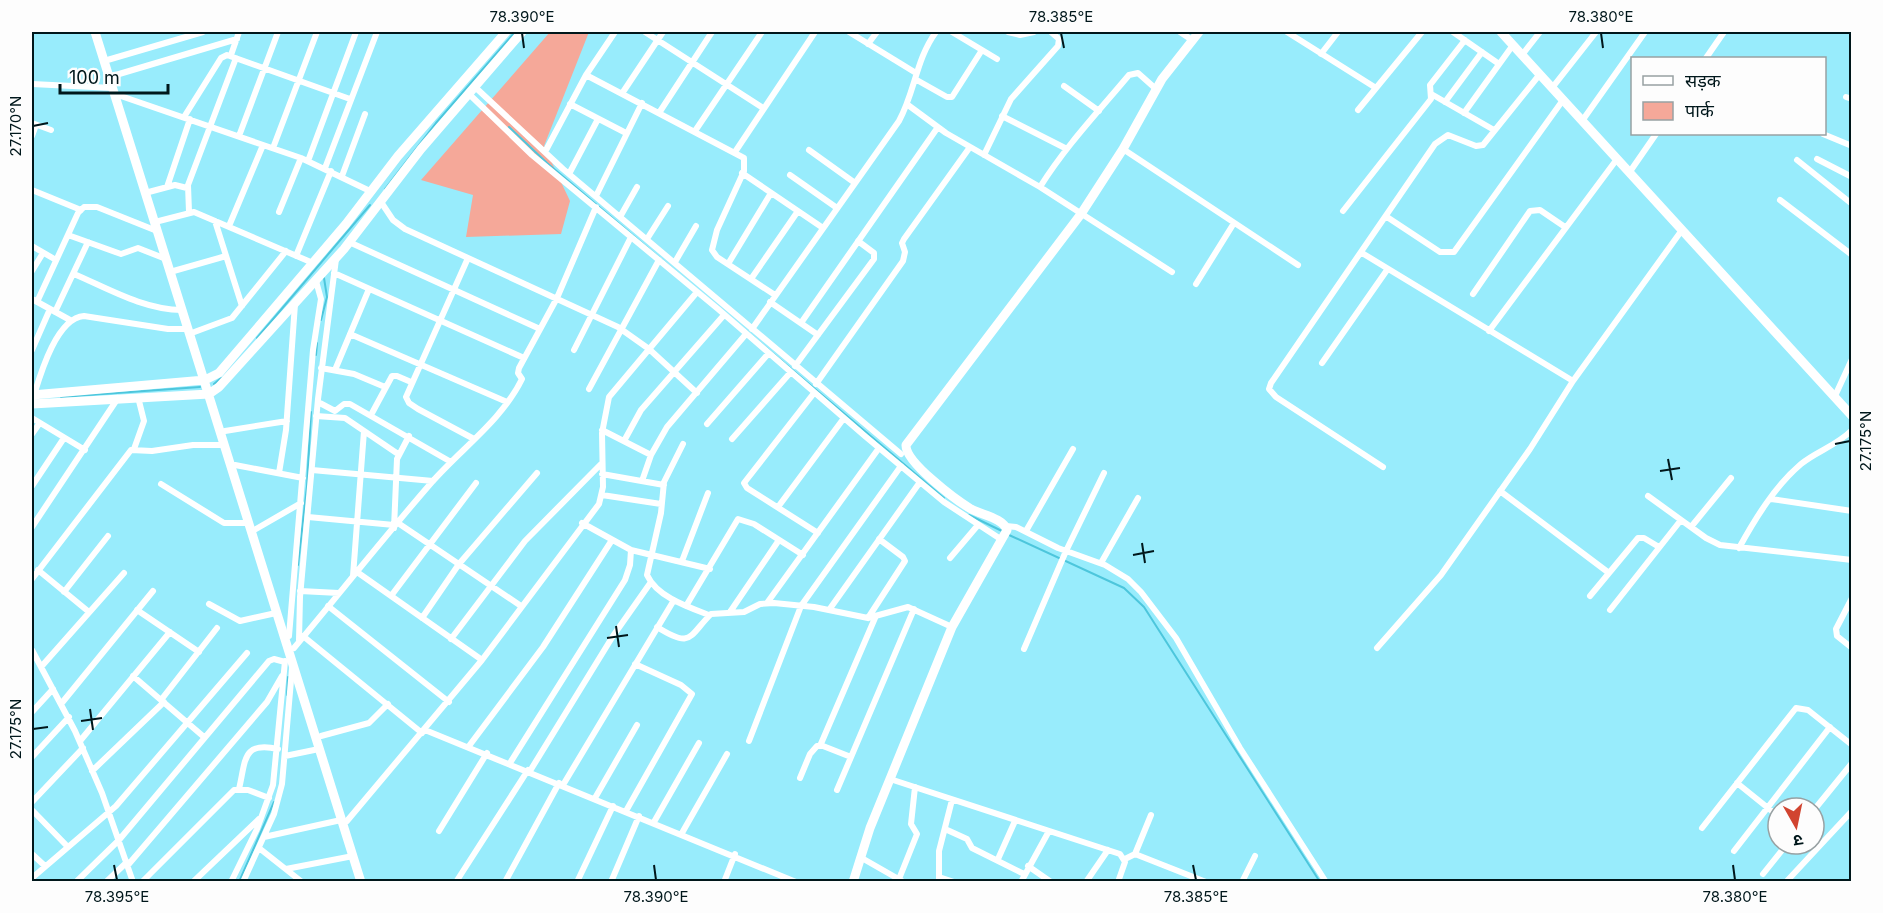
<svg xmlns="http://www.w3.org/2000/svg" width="1883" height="913" font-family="Inter,'Noto Sans Devanagari',sans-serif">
  <rect width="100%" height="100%" fill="#98ecfc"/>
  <path fill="#f5a899" d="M550,32H589L544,146L570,201L561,234L466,237L473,195L421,180Z"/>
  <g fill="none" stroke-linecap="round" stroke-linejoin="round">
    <path stroke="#4dc6dc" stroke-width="2" d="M509,127L547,163L944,498
      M385,189L436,123L515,32
      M321,320L327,297L324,278
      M257,338L370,205
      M316,355L317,343
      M214,384L221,378
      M61,397L200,387
      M969,515L1004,532
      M1009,535L1124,588L1144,607L1320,882
      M298,565L307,486L311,412
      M287,695L288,677
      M239,882L274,802"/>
    <path stroke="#fff" stroke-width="6" d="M645,32L763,108
      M849,32L916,73
      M952,32L997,59
      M1008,32L1020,35L1034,32
      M1180,32L1192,40
      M1287,32L1376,88
      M1453,32L1499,64
      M868,44L877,32
      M1321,54L1338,32
      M231,55L239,32
      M1522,55L1540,32
      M1706,58L1724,32
      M104,61L203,32
      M586,75L744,158V171L717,230L712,250L717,257L775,295
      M109,77L237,39
      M915,79L947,97H952L982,50
      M32,84L113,88
      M1064,86L1099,111
      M475,87L563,169L901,454
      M1552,88L1596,32
      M623,92L663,32
      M115,94L301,158L372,192
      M469,94L532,155L718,309L866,437L944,502L1002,540
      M1433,95L1494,130
      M1846,97L1852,99
      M1445,102L1482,52
      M570,104L626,133
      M908,105L946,133L1040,187L1172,272
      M1358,110L1422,32
      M659,113L712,32
      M1464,113L1513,45
      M1002,116L1065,148
      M184,117L221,58L227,55L350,99
      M1582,121L1645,32
      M32,123L51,130
      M695,131L762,32
      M1823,134L1852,146
      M32,136L36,125
      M239,136L278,32
      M273,148L317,32
      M1123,149L1298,265
      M809,150L855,183
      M545,152L586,75L615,32
      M735,152L815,32
      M984,155L1011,99L1058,46L1059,39L1051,32
      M1817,159L1852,177
      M1797,160L1852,204
      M308,161L356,32
      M325,168L377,32
      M742,173L823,228
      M1629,173L1656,134
      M569,174L598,119
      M790,175L837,208
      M342,176L365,114
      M167,187L190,119
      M1040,187C1065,147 1098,112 1129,75L1138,73L1156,89
      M32,190L81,210
      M145,193L175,185L187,188
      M596,196L642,103
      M1780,200L1852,255
      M381,202L393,220L405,229L618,327L649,349L697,393
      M1343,211L1431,99L1430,85L1465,40
      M189,212L188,185L236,58
      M279,212L301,158
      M620,217L637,187
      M1387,217L1440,252H1454L1563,100
      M215,221L242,306
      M155,222L194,212L313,263
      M229,226L263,145
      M68,235L121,254L138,248L166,259
      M647,239L668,206
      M349,242L540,329
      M32,246L56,260
      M1362,253L1573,381
      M296,256L331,171
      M468,258L406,397L409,403L418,409L474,439
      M675,262L696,226
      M728,264L771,193
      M32,271L43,253
      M170,272L226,256
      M334,273L524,358
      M74,274C107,288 144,310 182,310
      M751,279L798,211
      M1196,284L1234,223
      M1473,294L1530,211L1540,210L1565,227
      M32,299L70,320
      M37,302L78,213L84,207H97L157,231
      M770,302L818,335
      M55,312L88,242
      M801,323L938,127
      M752,329L899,121C915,92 916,59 936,32
      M1489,331L1617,159
      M189,334L232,318L286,251
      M350,334L507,402
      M32,350L50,309
      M574,350L631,237
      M1322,363L1387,270
      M795,366L874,259V253L858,241
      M321,368L354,374L385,387
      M335,370L369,289
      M816,384L903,261L905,252L902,243L904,239L970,147
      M589,389L659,260
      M814,393L744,483L747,488L818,533
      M34,395C41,372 57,318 84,316L168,329H187
      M1835,396L1852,359
      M318,402L335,411L344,404H350L451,462
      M371,415L392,376H397L411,382
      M316,416L345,418L398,454
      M32,418L85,450
      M707,424L768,354
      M602,430L651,455
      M225,431L287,421
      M32,434L39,424
      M732,439L790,373
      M624,441L641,410L724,315
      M683,444L664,482L661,513L647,575C657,597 688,607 709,615
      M134,449L144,421L138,397
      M235,465L303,478
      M1383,467L1276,397L1269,389L1271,383L1435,144L1448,135L1476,146L1483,145L1540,74
      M312,470L433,481
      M279,473L286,430L295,304
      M602,474L664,485
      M642,481L651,455L667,427L746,334
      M161,484L224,523H248
      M32,486L64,438
      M1500,491L1609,573
      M602,495L661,504
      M1648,496L1706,538L1720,545L1852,560
      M1771,499L1852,511
      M778,507L844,418
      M308,517L394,525
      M398,523L521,606
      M582,523L631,550L710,569
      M1006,526L1016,527L1058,548L1105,565L1128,579L1141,592L1176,638L1240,748L1326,882
      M32,527L118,398
      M1691,527L1731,478
      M394,528L397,459L409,436
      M256,529L301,503
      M1026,531L1073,449
      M1739,548C1755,519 1775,486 1801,464C1817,451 1836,446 1852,430
      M950,558L978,525
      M682,561L708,493
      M1101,563L1138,498
      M38,570L89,612
      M357,572L482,660
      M353,576L364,431
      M32,579L131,450L152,451L193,445H223
      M300,591L339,593
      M64,592L108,536
      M391,596L476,483
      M1590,596L1638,538H1644L1659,547
      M1852,598L1836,629L1837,636L1852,648
      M767,603L879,448
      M209,604L240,621L276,613
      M328,606L449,702
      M686,606L738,519L754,524L803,555
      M137,610L199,652
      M829,610L920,482
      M1610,610L1681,520
      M730,612L779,540
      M422,618L459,564L537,473
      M868,618L905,561L903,557L879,539
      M657,627C692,649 688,637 711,614L744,612L760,604L774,603L814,607L868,618L908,607L952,627
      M289,636L313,350L321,299L316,281
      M303,636L422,733
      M451,639L525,541L602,463
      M299,640L300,597L318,399L336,259
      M294,648C340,593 385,536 432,482C462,448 502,420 522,379L518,373L519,368L557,298L596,207
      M1377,648L1441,575L1530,449L1573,381L1682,230
      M1024,649L1066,551L1104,473
      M32,650L75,731L102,793L133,882
      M41,667L124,573
      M133,676L204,737
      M161,700L217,628
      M61,704L153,591
      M32,712L53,689
      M425,730L796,882
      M321,736L369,723L388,704
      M80,741L170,632
      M749,741L801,606L901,466
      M469,746L543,647L612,540
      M820,746L875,618
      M285,756L319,749
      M32,757L69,717
      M510,763L625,580L630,565L631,550
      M92,771L164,702
      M530,771L613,636L651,582
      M800,778L810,754L817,746H823L851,757
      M890,779L1120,854L1125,862L1118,882
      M1737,783L1778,816
      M563,785L674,600
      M239,789C246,760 242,741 278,749
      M837,790L914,609
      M595,798L637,725
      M32,802L83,748
      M32,810L67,846
      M1814,810L1852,763
      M626,811L692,694L681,685L635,664
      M347,821L482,660L599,504L603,487L602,433L609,397L697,292
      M654,822L699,743
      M1702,828L1796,708L1808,710L1852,745
      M945,829L967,839L972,848L1024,874
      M439,831L487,753
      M682,833L727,754
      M264,837L341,820
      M259,848L302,882
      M1734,851L1830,727
      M32,854L45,866
      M1135,854L1151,815
      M860,857L902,881
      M998,859L1015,821
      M1125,859L1135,854L1206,882
      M128,865L267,702L282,676
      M1028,866L1051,882
      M286,869L353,856
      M1763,874L1787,844
      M939,877L954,882
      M32,878L116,806L247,653
      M899,879L917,834L911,824L915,787
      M76,882L119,840L269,661L274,659L285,662
      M106,882L127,862
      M142,882L234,790H248L269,798
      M193,882L259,819
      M231,882L257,829L273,785L285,661
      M243,882L274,814L282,784L292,669
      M456,882L528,770
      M505,882L559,783
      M577,882L613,806
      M611,882L639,816
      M724,882L735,854
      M939,882V851L952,800
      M1021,882L1049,831
      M1086,882L1108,850
      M1242,882L1255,856
      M1786,882L1852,811"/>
    <path stroke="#fff" stroke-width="9" d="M95,32L361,882
      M1501,32L1852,416
      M32,395L205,380L219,373L346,224L398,156L506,32
      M32,404L209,394L219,387L344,249L421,149L522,32
      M853,882L870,828L952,627L1007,530C1003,518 982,515 971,509C956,500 905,462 906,445L1081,214L1123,149L1162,79L1199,32"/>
  </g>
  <path fill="none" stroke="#00171b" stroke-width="2" d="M522,33L524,48M1061,33L1064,48M1601,33L1603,48M33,126L48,123M1835,444L1850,441M1668,459L1672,480M1660,471L1680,468M1142,543L1145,563M1133,555L1154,551M616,626L619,647M607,638L628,635M90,709L93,730M81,721L102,718M33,729L48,727M114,865L117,880M654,865L656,880M1193,865L1196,880M1733,865L1735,880"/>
  <rect width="1883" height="913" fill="none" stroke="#fdfdfd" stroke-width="66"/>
  <rect x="1631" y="57" width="195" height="78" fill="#fdfdfd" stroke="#98a1a3" stroke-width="1.5"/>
  <rect x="1643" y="76" width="30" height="9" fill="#ffffff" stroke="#98a1a3" stroke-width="1.5"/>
  <text x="1685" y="87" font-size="18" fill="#00171b">सड़क</text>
  <rect x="1643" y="102" width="30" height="18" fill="#f5a899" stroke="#98a1a3" stroke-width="1.5"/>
  <text x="1685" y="117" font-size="18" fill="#00171b">पार्क</text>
  <g transform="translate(1796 826) rotate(171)"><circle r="28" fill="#fdfdfd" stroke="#98a1a3" stroke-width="1.5"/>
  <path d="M0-4.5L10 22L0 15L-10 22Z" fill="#d14430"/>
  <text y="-9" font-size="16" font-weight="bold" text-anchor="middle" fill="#00171b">उ</text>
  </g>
  <path d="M60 84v9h108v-9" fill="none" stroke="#00171b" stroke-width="3"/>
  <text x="69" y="84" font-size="18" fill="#00171b" stroke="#fdfdfd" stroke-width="4.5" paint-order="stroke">100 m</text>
  <rect x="33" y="33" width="1817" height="847" fill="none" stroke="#00171b" stroke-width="2"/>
  <g font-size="15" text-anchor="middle" fill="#00171b">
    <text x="522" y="22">78.390°E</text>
    <text x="1061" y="22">78.385°E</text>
    <text x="1601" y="22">78.380°E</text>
    <text transform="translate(16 126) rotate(-90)" y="5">27.170°N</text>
    <text transform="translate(1866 441) rotate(-90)" y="5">27.175°N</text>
    <text transform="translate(16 729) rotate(-90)" y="5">27.175°N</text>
    <text x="117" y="902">78.395°E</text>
    <text x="656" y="902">78.390°E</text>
    <text x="1196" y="902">78.385°E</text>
    <text x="1735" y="902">78.380°E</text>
  </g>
</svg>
